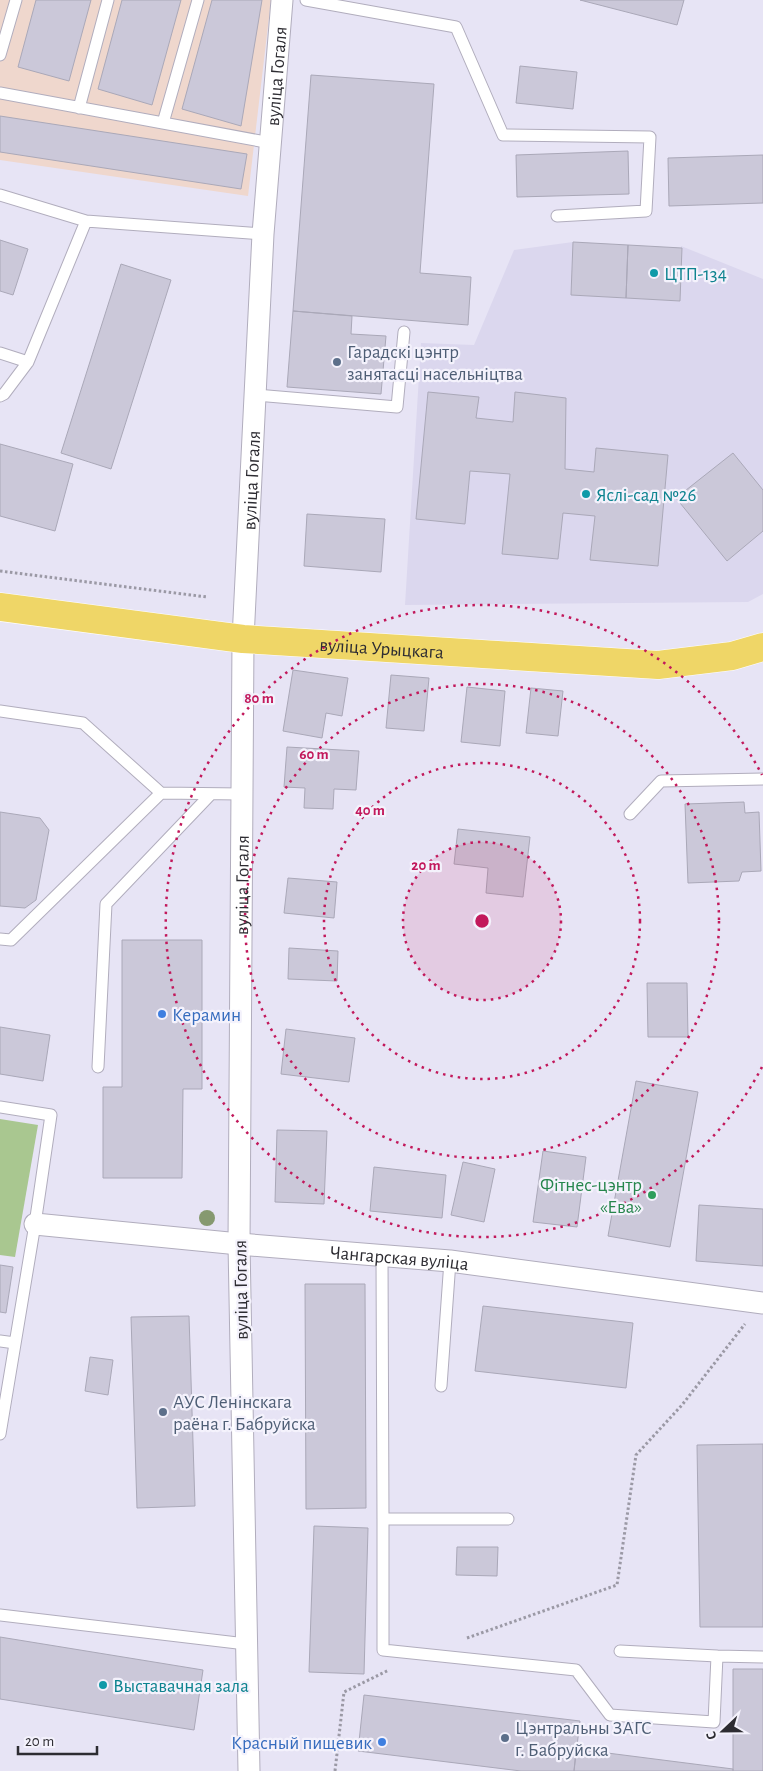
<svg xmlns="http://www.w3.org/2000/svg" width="763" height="1771" font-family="'Alegreya Sans',sans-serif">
  <rect width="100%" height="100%" fill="#e7e4f5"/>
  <path fill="#dbd7ee" d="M573,242L571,295L680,301L681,246L763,279V594L748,602L405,605L421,343L474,345L514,250Z"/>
  <path fill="#efd7cd" d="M0,0H271L248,196L0,160Z"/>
  <path fill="#a9c790" d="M0,1119L38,1125L15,1257L0,1255Z"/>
  <path fill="#cbc8d9" stroke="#aaa8b8" d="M36,0H91L69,81L18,67Z
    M122,0H181L152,105L98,89Z
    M212,0H262L241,126L182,109Z
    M580,0H684L677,25Z
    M520,66L577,72L573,109L516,103Z
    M311,75L434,84L420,273L471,277L468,325L293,311Z
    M0,116L247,154L241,189L0,152Z
    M628,151L629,194L517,197L516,155Z
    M763,155V203L669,206L668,158Z
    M0,240L28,249L13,295L0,291Z
    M573,242L628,245L626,298L571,295Z
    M628,245L682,248L680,301L626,298Z
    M121,264L171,280L111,469L61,453Z
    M293,311L352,316L351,334L386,336L381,394L287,387Z
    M428,392L479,397L476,418L513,422L515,392L566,398L565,469L594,472L596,448L668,455L658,566L590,560L595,516L563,513L558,559L502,554L510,474L470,471L465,524L416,519Z
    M0,444L73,464L55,531L0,516Z
    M733,453L763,490V531L727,561L676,498Z
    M307,514L385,519L381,572L304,566Z
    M293,670L348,678L342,716L326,713L322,738L283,731Z
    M391,675L429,678L424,731L386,728Z
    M467,687L505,691L500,746L461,742Z
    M531,688L563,691L558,736L526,733Z
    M287,747L359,751L356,790L334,789L333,809L304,808L305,788L284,787Z
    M744,802L745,813L759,812L761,871L742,872L739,881L688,883L685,804Z
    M0,812L40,818L49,830L36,900L25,908L0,906Z
    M458,829L530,837L523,897L486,893L488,868L454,864Z
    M288,878L337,882L334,918L284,913Z
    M122,940H202V1089H183L182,1178H103V1087H122Z
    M289,948L338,951L337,981L288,979Z
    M647,983H687L688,1037H648Z
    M0,1027L50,1035L43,1081L0,1074Z
    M286,1029L355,1038L349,1082L281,1074Z
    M636,1081L698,1092L670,1247L608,1236Z
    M277,1130L327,1131L324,1204L275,1202Z
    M543,1151L586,1157L577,1227L533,1222Z
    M463,1162L495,1169L484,1222L451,1215Z
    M374,1167L446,1175L442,1218L370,1211Z
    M699,1205L763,1209V1266L696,1261Z
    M0,1265L13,1267L6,1313L0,1312Z
    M305,1284H365L366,1508L306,1509Z
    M483,1306L633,1323L626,1388L475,1371Z
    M189,1316L195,1506L137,1508L131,1317Z
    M90,1357L113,1360L108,1395L85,1391Z
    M763,1444V1627H700L697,1445Z
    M314,1526L368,1528L364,1674L309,1672Z
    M457,1547H498L497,1576L456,1575Z
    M0,1637L203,1670L194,1730L0,1699Z
    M733,1669H763V1771H733Z
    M364,1695L580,1721L574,1771H521L358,1751Z
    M576,1749L733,1769V1771H574Z"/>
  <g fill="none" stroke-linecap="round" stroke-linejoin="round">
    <defs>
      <path id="lane" d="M306,0L456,27L503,135L650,137L646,211L557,216
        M0,55L16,0
        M0,93L163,123L198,0
        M79,108L108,0
        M163,123L271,143
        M0,195L86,221
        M0,353L28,362
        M256,395L397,407L404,332
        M0,396L4,394L28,362L86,221L263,234
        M0,711L83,723L161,793
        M630,814L661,781L763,779
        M0,939L11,940L161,793L241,794
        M98,1067L106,904L211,794
        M0,1107L51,1115L35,1224L0,1434
        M382,1256L383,1519
        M0,1341L15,1343
        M441,1386L450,1261
        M508,1519H383V1650L576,1670L610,1715L714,1722L717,1656L763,1657
        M0,1615L246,1644
        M620,1651L717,1656"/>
      <g id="street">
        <path id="s1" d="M35,1224L239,1244L450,1261L763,1303"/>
        <path id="s2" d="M249,1771L239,1244L243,639L263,234L282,0"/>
      </g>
      <g id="primary">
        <path id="s3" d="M0,607L243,639L658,665L732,656L763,647"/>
      </g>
    </defs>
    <use href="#lane" stroke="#b1adbd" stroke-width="13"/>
    <use href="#street" stroke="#b1adbd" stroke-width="23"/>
    <use href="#primary" stroke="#fff" stroke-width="29"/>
    <path stroke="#9b99a5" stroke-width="3" stroke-dasharray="2.5 2.5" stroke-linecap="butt" d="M0,571L207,597
      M467,1638L617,1585L636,1455L682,1405L745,1324
      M335,1771L344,1692L389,1670"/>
    <use href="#lane" stroke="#fff" stroke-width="11"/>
    <use href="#street" stroke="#fff" stroke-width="21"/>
    <use href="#primary" stroke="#efd667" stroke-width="28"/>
  </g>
  <circle fill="#869970" cx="207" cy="1218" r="8"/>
  <circle cx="482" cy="921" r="79" fill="#c2185b" fill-opacity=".12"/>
  <g fill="none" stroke="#c2185b" stroke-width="2.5" stroke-dasharray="2.5 5">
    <circle cx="482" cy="921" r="79"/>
    <circle cx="482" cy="921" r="158"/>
    <circle cx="482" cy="921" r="237"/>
    <path d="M762 1067A316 316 0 1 1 762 775"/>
  </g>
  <g fill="#0f9aa8" stroke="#f4f2fc" stroke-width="2">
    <circle cx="654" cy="273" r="5"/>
    <circle cx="586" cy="494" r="5"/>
    <circle cx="103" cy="1685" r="5"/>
  </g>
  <g fill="#5c6f8a" stroke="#f4f2fc" stroke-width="2">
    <circle cx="337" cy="362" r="5"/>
    <circle cx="163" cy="1412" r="5"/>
    <circle cx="505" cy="1738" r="5"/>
  </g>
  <g fill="#3f7fe0" stroke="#f4f2fc" stroke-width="2">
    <circle cx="162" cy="1014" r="5"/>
    <circle cx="382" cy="1742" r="5"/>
  </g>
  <circle fill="#2e9e5b" stroke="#f4f2fc" stroke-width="2" cx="652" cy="1195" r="5"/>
  <g text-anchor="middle" stroke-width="4.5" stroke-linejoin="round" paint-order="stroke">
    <g font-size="19" fill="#2d2c32" stroke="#f4f2fc">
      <text dy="7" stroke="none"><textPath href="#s2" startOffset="1696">вуліца Гогаля</textPath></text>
      <text dy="7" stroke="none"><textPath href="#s2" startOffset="1291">вуліца Гогаля</textPath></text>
      <text dy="7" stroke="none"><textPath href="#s3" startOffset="384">вуліца Урыцкага</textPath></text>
      <text dy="7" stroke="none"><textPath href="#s2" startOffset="886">вуліца Гогаля</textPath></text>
      <text dy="7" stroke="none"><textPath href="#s1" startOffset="366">Чангарская вуліца</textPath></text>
      <text transform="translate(240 1290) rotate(-91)" y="7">вуліца Гогаля</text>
    </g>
    <g font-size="19" fill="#0d838f" stroke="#f4f2fc" text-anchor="start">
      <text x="664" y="280">ЦТП-134</text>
      <text x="596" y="501">Яслі-сад №26</text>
      <text x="113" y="1692">Выставачная зала</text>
    </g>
    <g font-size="19" fill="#4e5e75" stroke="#f4f2fc" text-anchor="start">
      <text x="347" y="358">Гарадскі цэнтр<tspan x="347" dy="22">занятасці насельніцтва</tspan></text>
      <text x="173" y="1408">АУС Ленінскага<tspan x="173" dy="22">раёна г. Бабруйска</tspan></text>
      <text x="515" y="1734">Цэнтральны ЗАГС<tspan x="515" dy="22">г. Бабруйска</tspan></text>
    </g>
    <g font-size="19" fill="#366cbe" stroke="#f4f2fc" text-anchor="start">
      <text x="172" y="1021">Керамин</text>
      <text x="372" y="1749" text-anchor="end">Красный пищевик</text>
    </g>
    <g font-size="19" fill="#27864d" stroke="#f4f2fc" text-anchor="end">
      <text x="642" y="1191">Фітнес-цэнтр<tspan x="642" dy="22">«Ева»</tspan></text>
    </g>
  </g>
  <circle cx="482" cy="921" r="8" fill="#c2185b" stroke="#f4f2fc" stroke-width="2.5"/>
  <g font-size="15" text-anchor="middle" font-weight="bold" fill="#c2185b" stroke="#f4f2fc" stroke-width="4.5" stroke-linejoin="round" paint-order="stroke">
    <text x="259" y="703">80 m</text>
    <text x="314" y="759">60 m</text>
    <text x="370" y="815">40 m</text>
    <text x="426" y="870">20 m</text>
  </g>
  <g transform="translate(723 1731) rotate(248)" stroke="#f4f2fc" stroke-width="4" paint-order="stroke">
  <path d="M0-4L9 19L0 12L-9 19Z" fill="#2d2c32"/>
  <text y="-8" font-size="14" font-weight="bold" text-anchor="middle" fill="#2d2c32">С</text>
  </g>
  <path d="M18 1746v8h79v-8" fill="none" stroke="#2d2c32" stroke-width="2.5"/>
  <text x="25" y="1746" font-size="15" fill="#2d2c32" stroke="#f4f2fc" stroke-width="4" paint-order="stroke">20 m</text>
</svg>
